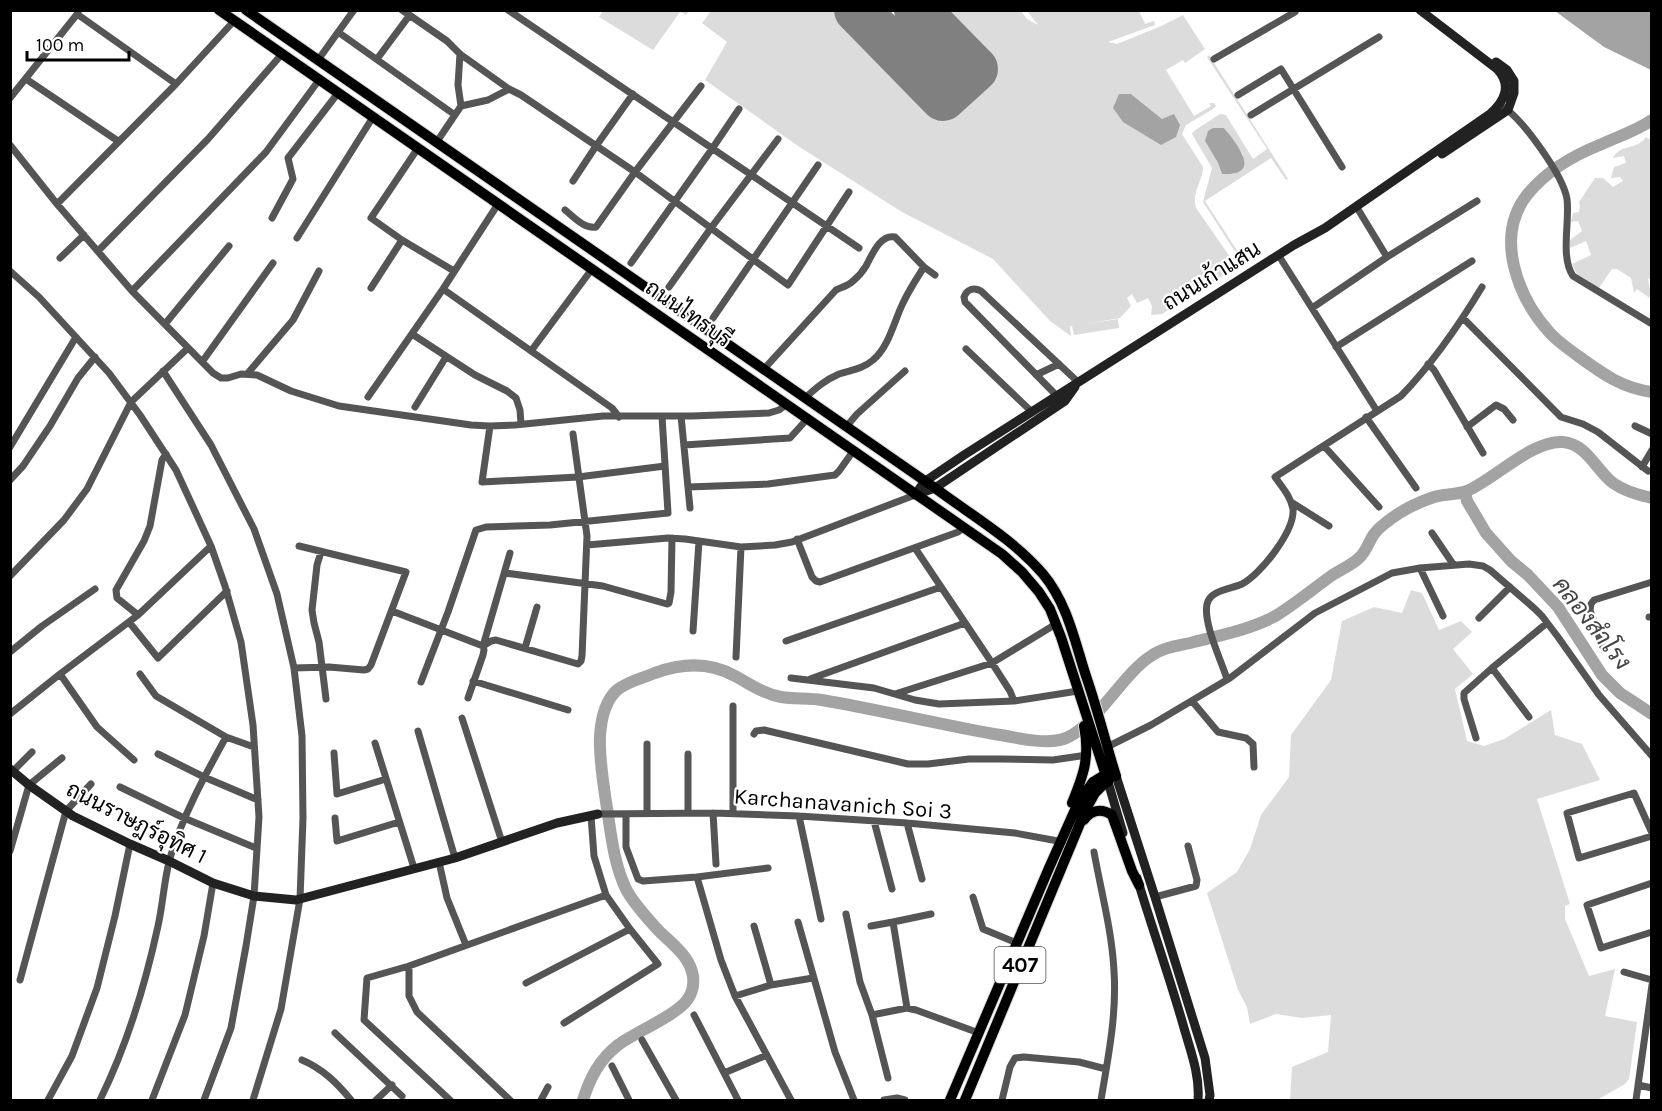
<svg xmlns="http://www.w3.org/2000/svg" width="1662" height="1111" font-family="Karla,Sarabun,sans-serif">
  <rect width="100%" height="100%" fill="#fff"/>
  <path fill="#dcdcdc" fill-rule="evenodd" d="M603,11V10L689,11L686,15L680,12L653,50L599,17Z
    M711,11H847L942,105L981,69L924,11H1021L1027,19L1038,25L1027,11H1139L1145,24L1154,21L1155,25L1108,42L1117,44L1159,27L1183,15L1205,49L1185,63L1183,60L1166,70L1194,116L1211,106L1209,103H1214L1216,106L1213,109L1186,125L1182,134L1203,167C1203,181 1191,193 1196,208L1237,267L1162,314L1151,315L1152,306L1148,298L1137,303L1132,294L1127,298L1131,306L1120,318L1085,324L1118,319L1119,328L1074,335L1072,326H1070L1071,336L1050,321L993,259L902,212L798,146L705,80L727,42L702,23ZM1131,94L1162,119L1123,122Z
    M1209,55L1288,179L1286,180L1271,158L1205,201L1245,263L1243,264L1203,202L1212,168L1192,134L1194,131L1220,114L1226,115L1253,159L1267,149L1207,57ZM1224,128L1243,154L1241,170L1232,174H1222L1218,163L1205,141Z
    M1646,137L1651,140L1652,278L1648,279L1650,290H1651V299L1637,289L1634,293L1631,278L1617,269H1612L1599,288L1577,274L1572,264L1591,255L1586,241L1570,248V240L1582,231L1578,221L1571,222L1573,213L1579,212L1580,206L1579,202L1595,178H1603L1613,187L1623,181L1620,177L1611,178L1614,167L1626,163L1624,156L1613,158C1621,143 1636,151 1646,137Z
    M1411,590L1422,593L1439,630L1461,621L1472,632L1453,649L1473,674L1455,689L1467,741L1484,746L1504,739L1551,710L1555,735L1582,744L1600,780L1537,799L1570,904L1565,906V919L1589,976L1615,969L1605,1016L1637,1022L1629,1079L1625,1084L1597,1100H1290L1292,1067L1328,1052L1331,1015L1302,1018L1276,1014L1250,1024L1247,1007L1238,990L1207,893L1237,872L1250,849L1261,815L1289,777L1291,735L1331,680L1342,621L1374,607L1402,613Z"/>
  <path fill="#a3a3a3" d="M1555,11H1651V70L1604,47Z
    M1119,94H1131L1162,119L1174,114L1180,125L1176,137L1161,145L1123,122L1113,108Z
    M1213,128H1224C1238,145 1263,176 1222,174L1218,163L1205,141L1208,131Z"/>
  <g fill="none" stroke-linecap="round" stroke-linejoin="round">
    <path stroke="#a3a3a3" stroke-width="12" d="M1652,120C1636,131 1619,136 1602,144C1574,155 1546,171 1527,195C1494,237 1518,298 1550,333C1558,342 1569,349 1578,356C1602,373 1621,388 1652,392
      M1465,492L1467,501L1486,533L1511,561L1528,575L1558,607L1602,675L1620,693L1652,714
      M583,1100C590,1078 599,1060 618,1045C635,1032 676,1016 688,999C692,993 694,984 693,976C690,956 671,943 658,930C647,918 635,905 627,891C613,863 611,832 606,802C603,780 599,758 600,736C601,720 605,701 617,690C628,681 643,678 655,673C682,663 710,662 735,676C750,684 764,694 781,697C794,699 808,698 822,700C880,710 937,724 994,734C1015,737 1039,744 1060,740C1091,734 1122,674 1151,656C1162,648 1176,646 1190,643C1217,636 1253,629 1277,615C1296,603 1313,589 1331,576C1340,570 1352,565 1359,558C1370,548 1368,536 1383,525C1397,513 1416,503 1434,497C1445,494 1456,495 1467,491C1495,479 1532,440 1563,442C1587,444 1596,470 1613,483C1624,491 1638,495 1652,498"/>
    <path stroke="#808080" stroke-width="46" d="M857,10L943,98L975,69L917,10"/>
    <defs>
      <path id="primary" d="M219,10L1002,554L1022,572L1039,592L1050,609L1061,637L1108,782
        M246,10L935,488C971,515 1013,539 1043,574C1068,604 1075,643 1087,679C1098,711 1106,744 1116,776
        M1072,803C1084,774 1090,757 1084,726
        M1084,820C1091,810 1101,808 1112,815L1132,871L1139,885
        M950,1100L1049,868L1078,803L1093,782L1106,774H1110
        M965,1100L1086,809L1095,793L1110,778"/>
    </defs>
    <use href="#primary" stroke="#dbdbdb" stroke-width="12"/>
    <path stroke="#555" stroke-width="7" d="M402,10L447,41L460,54L509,89L521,95L635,172L788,285L849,192
      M508,10L859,248
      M77,14L176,84
      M338,32L455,115
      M460,54L458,85L461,106
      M377,59L409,16
      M1214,59L1295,12
      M318,60L354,10
      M26,79L118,141
      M1238,95L1281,69L1342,167
      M10,98L78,13
      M1505,108C1524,122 1563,175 1567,199C1570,222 1560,257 1573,276L1652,324
      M1251,115L1379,37
      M436,143L461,106L488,100L509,89
      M10,145L57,204L132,291L213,373L221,378H228L241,374L257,375L291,391L339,406L471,425L490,426L515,425L603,416H692L769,413L779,410L787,404
      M418,148L371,218L402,240L454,271
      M573,181L596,146L633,94
      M57,204L176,84L234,21
      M1356,206L1387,257
      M565,210C574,217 584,229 596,227L635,172L701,86
      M272,218L293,179L288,158L338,93
      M297,238L373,117
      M98,251L208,139L282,54
      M1279,256L1377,411
      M60,258L84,235
      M631,263L712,149L739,109
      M924,267L935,275
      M10,271L39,297L109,373L140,415L176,470L211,546L225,586L241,642L253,725L259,817L254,896L246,946L231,1028L204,1100
      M669,287L711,228L778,139
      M371,288L402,240
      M443,289L612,408L619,417
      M132,291L266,152L319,80
      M1312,308L1387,257L1477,201
      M713,318L818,165
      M1463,318L1561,417L1583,424L1598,432L1648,471
      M165,324L229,246
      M412,334L475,375L507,391L516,398L520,410L521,424
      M1336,347L1472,261
      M966,349L1032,412
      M531,351L592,269
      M202,362L273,263
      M1428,364L1434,370L1483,453
      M764,369L836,290C842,287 848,286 853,281C858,277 863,271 866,266C872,255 880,234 895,237L924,267C917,278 909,290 903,303C894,321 889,347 873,360C863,369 851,370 839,374C825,380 816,388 805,398
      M163,371L211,445L254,529L277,594L294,668L302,736L303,818L300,899L281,1009L253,1100
      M248,373L293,320L319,271
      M1036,375L1059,364
      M1056,395L965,302L964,297C967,289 974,287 981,291L1078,382
      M368,397L443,289L498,204
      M415,407L446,357
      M681,416L690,508
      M1366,417L1416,488
      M490,426L482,482L578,477L665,466
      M1635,426L1652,434
      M846,427L857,414L905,371
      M1467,427L1496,405L1504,409L1513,420
      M684,445L790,438L808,418
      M1324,446L1379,507
      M10,447L76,337
      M1642,467L1652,450
      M10,480L23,466L50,426L78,378L95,357
      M688,487L768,484L835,475L839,471L854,450
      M1291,502L1329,526
      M1432,533L1453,564
      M797,539L812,577L816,581L820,582L958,532L964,527
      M587,545L668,538L685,539L741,547L775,545L792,542L915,495
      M915,548L992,663L1010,691L1014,701
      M321,552L317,565L312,610L314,623L319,642L326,699
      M510,553L483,646L491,641L496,640L578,664L581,661L582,656L587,536L573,434
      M1420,568L1443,616
      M505,573L603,586L667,604L669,603L671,592L672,538
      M10,576L64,520L87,489L131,402L188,348
      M392,611L483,646L484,650L483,655L468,698
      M138,615L117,598L116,590L144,541L150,526L162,460L166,454
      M1649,617H1652
      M1479,618L1510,587
      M129,622L158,658L227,591
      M693,631L699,541
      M786,641L941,587
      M525,648L537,607
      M1606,648L1603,647L1601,643L1590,610L1591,604L1594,600L1652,582
      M10,652L42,626L95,589
      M736,657L741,547
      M294,668L329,667L364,670L368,669L371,665L406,572L299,546
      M1492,668L1529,717
      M60,674L97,727L134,760
      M140,674L156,696L226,737L254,747
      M791,678L874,688L915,700L939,704L1014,701L1078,691
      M810,679L965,623
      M1227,679C1221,660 1203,623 1207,604C1210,590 1231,589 1242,584C1260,575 1295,531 1293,509C1291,497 1282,487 1275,477L1401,396C1433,363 1459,325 1482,287
      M473,681L568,710
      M421,682L448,612L476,530L486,527L550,525L668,513L662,416
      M895,694L992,663L1056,624
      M1192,701L1218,732L1246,738L1253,744L1254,767
      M733,706V813
      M10,714L60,674L138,615L211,546
      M462,718L502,842
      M418,731L455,858
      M754,734L756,731L764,730L908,764H928L969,759H1000L1053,760L1087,755
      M1476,738L1464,699V693L1492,668L1547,623
      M375,743L414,868
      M647,744V813
      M1107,747L1151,725L1230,678L1315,613L1392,573L1420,568L1469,564L1483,566L1490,570L1535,609L1542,616L1558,637L1599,695L1652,756
      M334,753L337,794L386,779
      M158,754L204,777L258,800
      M688,754V813
      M13,771L32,752
      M120,787L184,818L256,848
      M713,813L716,864
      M598,814L713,813L799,816L907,823L1015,833L1058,841
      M626,814V847L638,879L643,881L697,877L768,868
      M799,816L821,919
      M335,818L337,841L399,822
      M874,821L892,889
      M907,823L922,879
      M1652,833L1634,793L1567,813L1579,858L1652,836
      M10,851L29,785L62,758
      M1094,852C1101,891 1112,931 1114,971C1117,1014 1108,1058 1101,1100
      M439,862L447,898L466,945
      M697,877L721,960L735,996L791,1100
      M1652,883L1587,905L1601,948L1652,932
      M973,897L983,929L1017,943
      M1155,897L1196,886L1197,880L1188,846
      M846,914L860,982L872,1015L888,1078
      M798,922L835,1052L854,1100
      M754,926L771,985
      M871,926L893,922
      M409,966V996L417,1012L510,1100
      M1624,972L1652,980
      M20,980L66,811L91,784
      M526,983L630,929
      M735,996L771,985L813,978
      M907,1008L893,922L931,914
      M694,1015L738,1100
      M872,1015L907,1008L916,1010L979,1033
      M564,1023L658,964L630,929L606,895L594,856L591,816
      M335,1033L402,1096
      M642,1040L676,1100
      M302,1060C323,1069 337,1083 351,1100
      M612,1066L629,1100
      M724,1073L767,1055
      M1638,1085L1652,1088
      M48,1100L72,1056L97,988L115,916L130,844
      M100,1100C127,1045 145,986 158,926C163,904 164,880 170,858C183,815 204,777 226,737
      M152,1100L185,1015L204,936L213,883
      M376,1100L392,1085
      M450,1100L364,1020L367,978L409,966L606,895
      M541,1100L548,1087
      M884,1100L897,1098L905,1100
      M1002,1100L1010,1067L1015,1058L1024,1057L1079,1062L1106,1069
      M1636,1100L1652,985"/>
    <path stroke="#222" stroke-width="9" d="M1442,154L1508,110L1514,93V81L1507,70L1496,62
      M915,495L924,482L964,455L1294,245L1325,228L1490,114C1505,101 1512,85 1497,69L1420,10
      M915,495L935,488L1065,401L1075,387
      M10,769L29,785L73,816L130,844L169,861L213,883L254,896L296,900L455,858L557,823L598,814
      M1116,776L1155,897L1205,1058L1210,1095L1209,1100
      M1108,782L1123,833
      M1137,878C1152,928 1170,978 1184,1028C1191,1052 1200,1076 1198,1100"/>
    <use href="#primary" stroke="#000" stroke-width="10"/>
  </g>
  <g text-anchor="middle" stroke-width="4.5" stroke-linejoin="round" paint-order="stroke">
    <rect fill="#fff" stroke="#4c4c4c" stroke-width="1.5" x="994.5" y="947" width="51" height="36" rx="4.5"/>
    <g font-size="21" font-weight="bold" fill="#000">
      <text x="1020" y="972">407</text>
    </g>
    <g font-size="22" fill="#000" stroke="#fff">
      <text transform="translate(1211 275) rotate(-32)" y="8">ถนนเก้าแสน</text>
      <text transform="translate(689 313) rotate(35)" y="8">ถนนไทรบุรี</text>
      <text transform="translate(843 803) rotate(4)" y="8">Karchanavanich Soi 3</text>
      <text transform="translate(137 822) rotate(27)" y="8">ถนนราษฎร์อุทิศ 1</text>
    </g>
    <g font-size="24" font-style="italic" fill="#444" stroke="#fff">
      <text transform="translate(1592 623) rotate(52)" y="8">คลองสำโรง</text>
    </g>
  </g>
  <rect width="1662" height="1111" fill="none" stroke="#000000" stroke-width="24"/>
  <path d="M27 51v9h102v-9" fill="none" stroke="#000000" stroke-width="3"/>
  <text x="36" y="51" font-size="18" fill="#000000" stroke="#ffffff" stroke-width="4.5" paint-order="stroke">100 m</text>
</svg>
